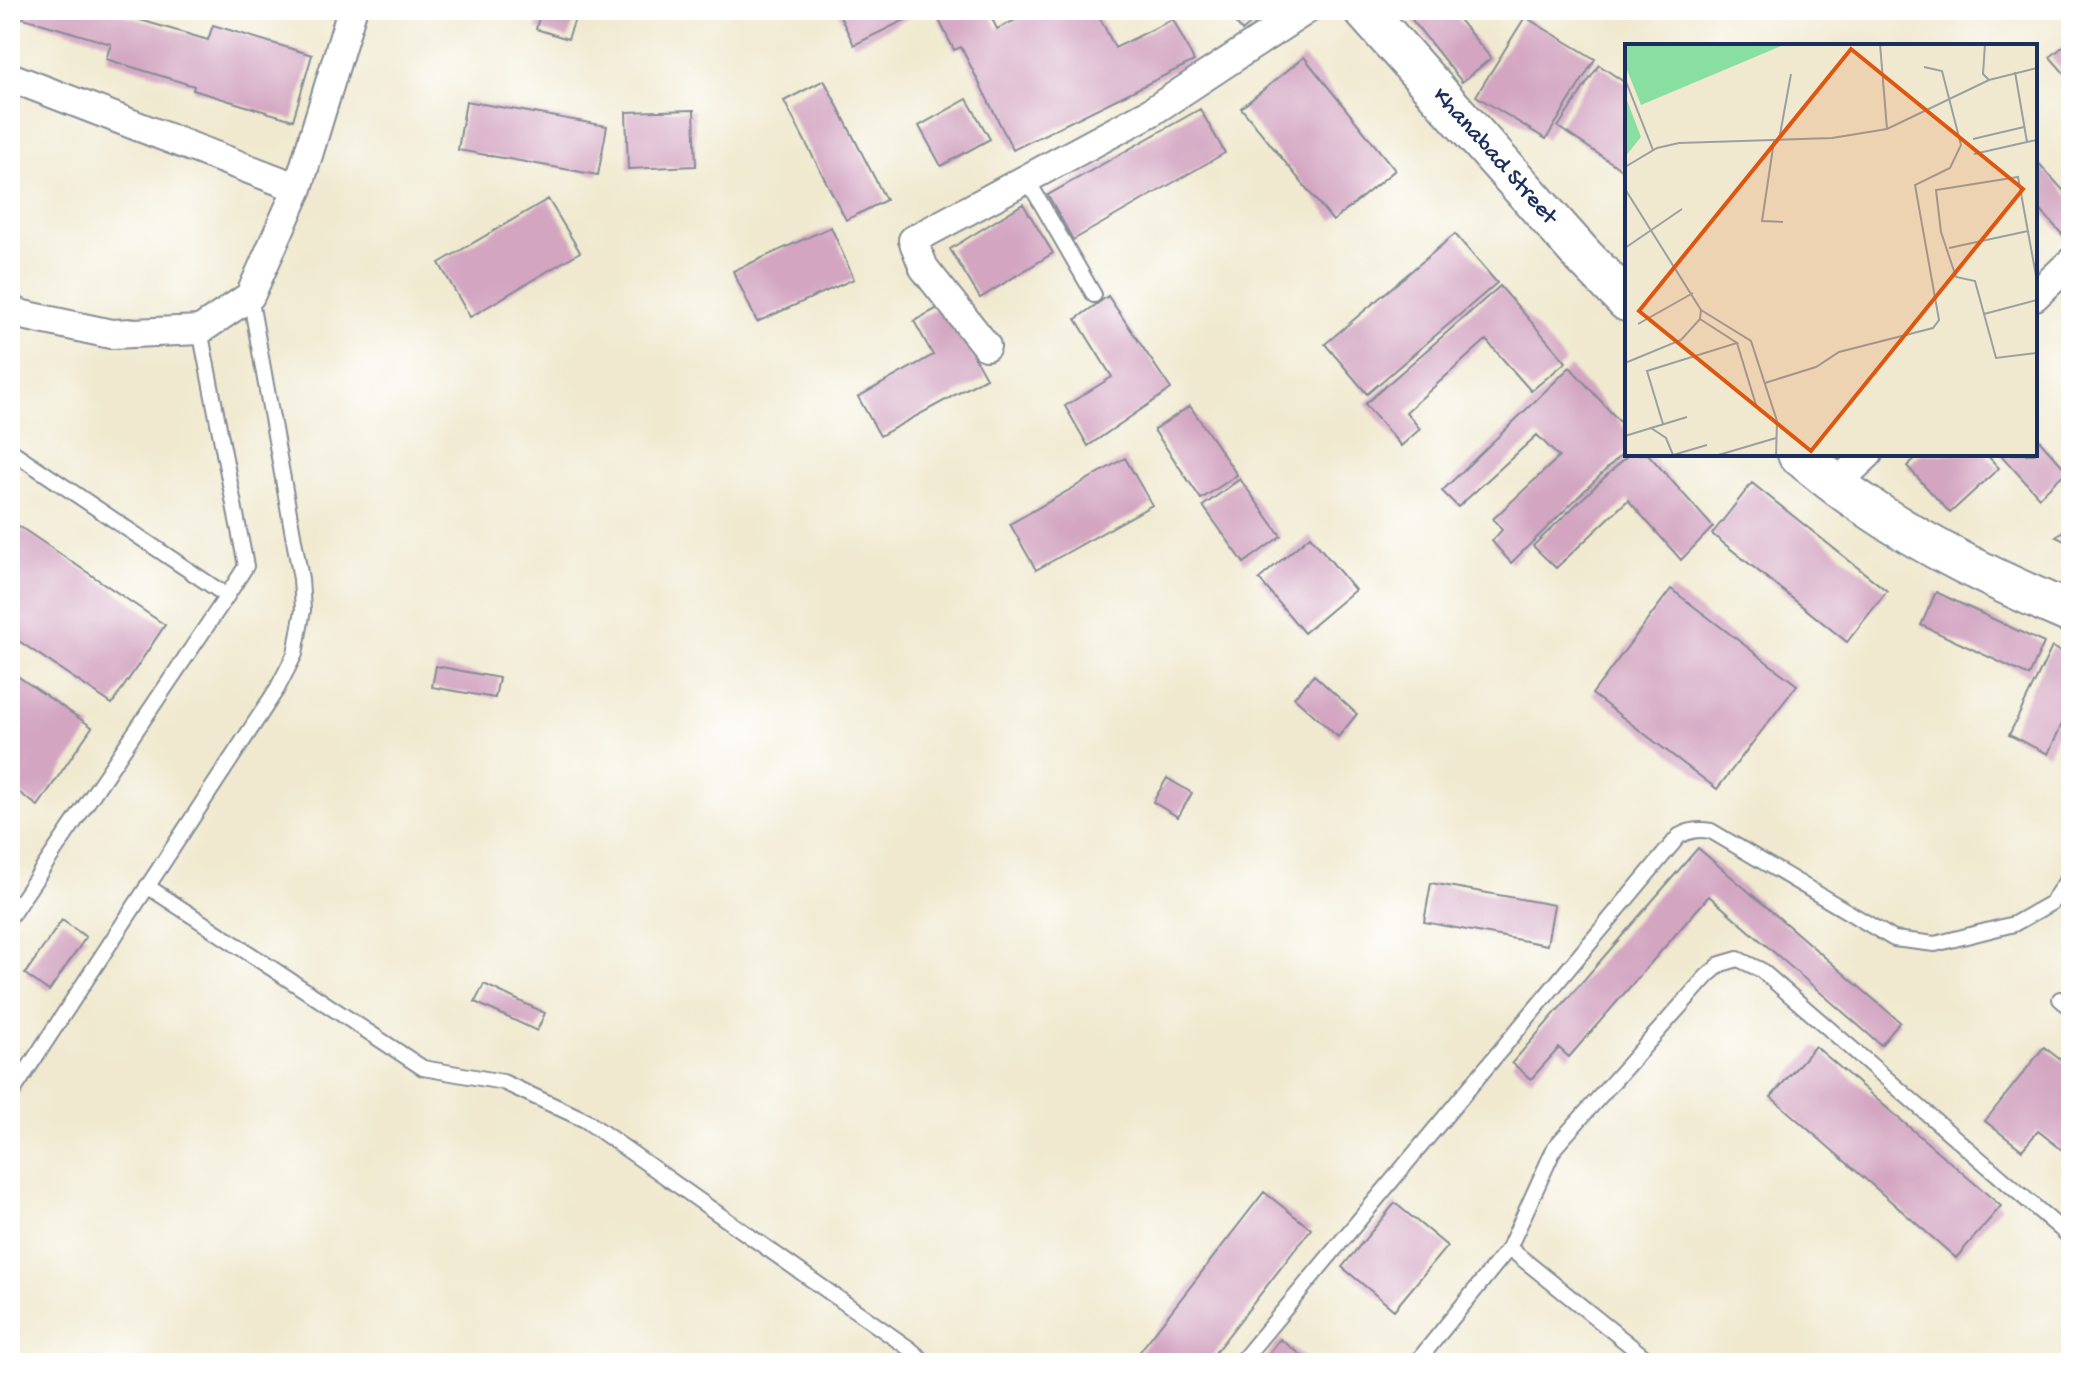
<svg xmlns="http://www.w3.org/2000/svg" width="2081" height="1373" viewBox="0 0 2081 1373" font-family="'Gochi Hand',sans-serif">
<style>
.building{fill:#d3a5c1}
.lines{fill:none;stroke-linecap:round;stroke-linejoin:round}
.service-casing{stroke:#868c96;stroke-width:18}
.minor-casing{stroke:#868c96;stroke-width:32}
.secondary-casing{stroke:#868c96;stroke-width:44}
.service{stroke:#fff;stroke-width:14}
.minor{stroke:#fff;stroke-width:28}
.secondary{stroke:#fff;stroke-width:40}
.labels{text-anchor:middle;dominant-baseline:central;stroke-width:7;stroke-linejoin:round;paint-order:stroke}
.street-label{font-size:24px;fill:#1b2f5e;stroke:#fff}
.inset-road{fill:none;stroke:#9b9fa2;stroke-width:2}
.view{fill:#de5710;fill-opacity:0.15;stroke:#de5710;stroke-width:4}
.inset-edge{fill:none;stroke:#1b2f5e;stroke-width:4}
</style>
<rect width="100%" height="100%" fill="#fff"/>
<filter id="ink" filterUnits="userSpaceOnUse"><feTurbulence type="fractalNoise" baseFrequency=".0125" numOctaves="2"/><feDisplacementMap in="SourceGraphic" scale="16" xChannelSelector="R" yChannelSelector="G"/><feConvolveMatrix kernelMatrix="1 2 1 2 8 2 1 2 1" color-interpolation-filters="sRGB"/></filter>
<filter id="wash" filterUnits="userSpaceOnUse"><feTurbulence type="fractalNoise" baseFrequency=".006" numOctaves="4" result="noise"/><feDisplacementMap in="SourceGraphic" scale="32" xChannelSelector="R" yChannelSelector="G"/><feGaussianBlur stdDeviation="1.8" result="paint"/><feColorMatrix in="noise" values="0 0 0 0 0 0 0 0 0 0 0 0 0 0 0 0 0 1.4 0 .05"/><feComposite in="paint" operator="in"/></filter>
<g filter="url(#wash)">
<rect width="100%" height="100%" fill="#f0e9cf"/>
<g id="blocks">
<path class="building" d="M10,10h111l-1,4 88,26 5,-15 99,30 -19,65 -100,-30 1,-4 -88,-27 5,-15 -91,-27 -3,12 -7,-2z
M541,10h37l-10,29 -32,-10z
M837,10h88l-71,35z
M934,10h54l9,19 39,-19h60l19,38 58,-29 21,42 -181,89 -52,-103 -7,3z
M1225,10h42l-25,21z
M1404,10h47l40,48 -29,24z
M1525,17l70,42 -49,80 -70,-43z
M2071,40v41l-21,-24z
M1304,57l91,113 -62,51 -92,-113z
M1599,65l28,19v82l-3,5 -66,-44z
M824,80l62,120 -40,20 -62,-119z
M967,99l23,40 -49,27 -22,-40z
M466,101l141,25 -9,49 -140,-25z
M1200,109l25,44 -152,87 -25,-45z
M694,110l2,56 -68,3 -2,-57z
M2035,159l36,40v41l-2,2 -34,-38z
M548,199l32,53 -110,65 -31,-54z
M1023,204l30,49 -73,45 -30,-49z
M831,227l23,52 -97,43 -24,-51z
M1455,234l42,49 -130,111 -42,-50z
M1500,286l66,76 -35,29 -45,-51 -80,72 14,17 -19,17 -36,-42z
M1108,296l63,93 -83,57 -23,-40 47,-29 -36,-58z
M945,304l41,74 -106,58 -22,-39 75,-42 -19,-34z
M1570,367l57,63v19l-116,114 -19,-22 10,-11 -9,-11 66,-62 -22,-22 -79,72 -16,-16z
M1190,406l47,69 -36,24 -47,-69z
M2035,435l32,36 -28,26 -39,-43h35z
M1629,454h19l65,73 -32,33 -53,-60 -72,68 -23,-22z
M1920,454h66l13,14 -49,45 -43,-47z
M1125,458l27,47 -116,65 -26,-46z
M1240,479l41,57 -37,27 -41,-57z
M1752,483l135,108 -40,51 -135,-108z
M10,520l155,105 -53,79 -102,-69z
M2071,524v20l-15,-7z
M1310,536l45,54 -51,43 -45,-54z
M1671,589l126,96 -80,104 -125,-95z
M1936,592l108,51 -15,33 -108,-51z
M2052,647l19,9v49l-23,49 -39,-19z
M436,666l63,12 -4,20 -63,-11z
M10,671l82,56 -54,79 -28,-20z
M1314,675l43,39 -19,23 -44,-40z
M1167,778l25,15 -14,24 -25,-15z
M1698,848l202,174 -19,23 -172,-149 -140,161 -10,-9 -28,31 -19,-16z
M1431,883l123,22 -7,40 -123,-23z
M62,920l24,17 -37,54 -24,-17z
M484,984l61,29 -8,18 -62,-29z
M1815,1046l186,160 -45,52 -185,-161z
M2044,1047l27,21v89l-33,-26 -16,19 -37,-29z
M1264,1192l47,37 -104,134h-76z
M1395,1203l52,43 -53,64 -52,-43z
M1280,1339l32,24h-50z"/>
</g>
</g>
<g filter="url(#ink)">
<use href="#blocks" fill-opacity="0" stroke="#868c96" stroke-width="2"/>
<g class="lines">
<g class="service-casing">
<path id="service" d="M1027,179l67,116
M10,450l217,146 19,-30 -46,-236
M147,886l276,182 80,14 82,38 325,229 16,14
M10,917l217,-321
M2060,999l11,9
M10,1096l267,-407 18,-35 8,-44 -2,-31 -51,-283
M1509,1248l143,115
M1240,1363l439,-527c11,-6 19,-7 32,-5l183,108 41,5 79,-20 37,-21 20,-29
M1416,1363l93,-115 46,-101 152,-171 14,-12 17,-5 23,11 310,268
M2068,1363l3,-3"/>
</g>
<g class="minor-casing">
<path id="minor" d="M10,77l288,111
M2035,296l36,-34
M10,309l13,6 88,19 89,-4 50,-34 48,-108 54,-178
M986,346l-62,-78 -11,-28 238,-128 155,-102
M1836,484l32,-30"/>
</g>
<g class="secondary-casing">
<g id="secondary">
<path id="s1" d="M1364,10l220,247 43,44"/>
<path d="M1798,454c21,17 41,34 64,49 65,45 137,79 209,110"/>
</g>
</g>
<use href="#service" class="service"/>
<use href="#minor" class="minor"/>
<use href="#secondary" class="secondary"/>
</g>
</g>
<g class="labels">
<g class="street-label">
<text stroke="none"><textPath href="#s1" startOffset="196">Khanabad Street</textPath></text>
</g>
</g>
<g transform="translate(1625 44)">
<rect width="412" height="412" fill="#f0e9cf"/>
<path d="M0,0h161l-145,61 -16,-40zM0,51l16,42 -16,20z" fill="#89dfa2"/>
<path class="inset-road" d="M255,0l7,85M360,0l-2,30 6,6M390,28l12,70 10,-2M0,35l28,71M348,95l51,-12M154,96l12,-66M149,97l-12,80 21,1M349,110l53,-12M0,123l32,-19 22,-5 153,-5 55,-9 102,-49 48,-12M0,145l76,121 -1,9 -19,21 -56,23M0,204l57,-39M324,204l79,-17M412,237l-19,-104 -82,13 5,42 15,45 19,4 21,77 41,-5M76,266l50,31 26,80 -1,35M359,270l53,-14M13,280l55,-31M112,299l19,62M140,339l51,-16 23,-15 94,-24 6,-8 -24,-135 35,-17 11,-23 -19,-74 -18,-4M38,380l-16,-53 90,-28 -37,-24M26,384l15,10 7,17 34,-10M0,392l62,-19M90,412l61,-18"/>
<path class="view" d="M226,5l172,140 -212,262 -172,-140z"/>
<rect width="412" height="412" class="inset-edge"/>
</g>
<rect width="2081" height="1373" fill="none" stroke="#fff" stroke-width="40"/>
</svg>
